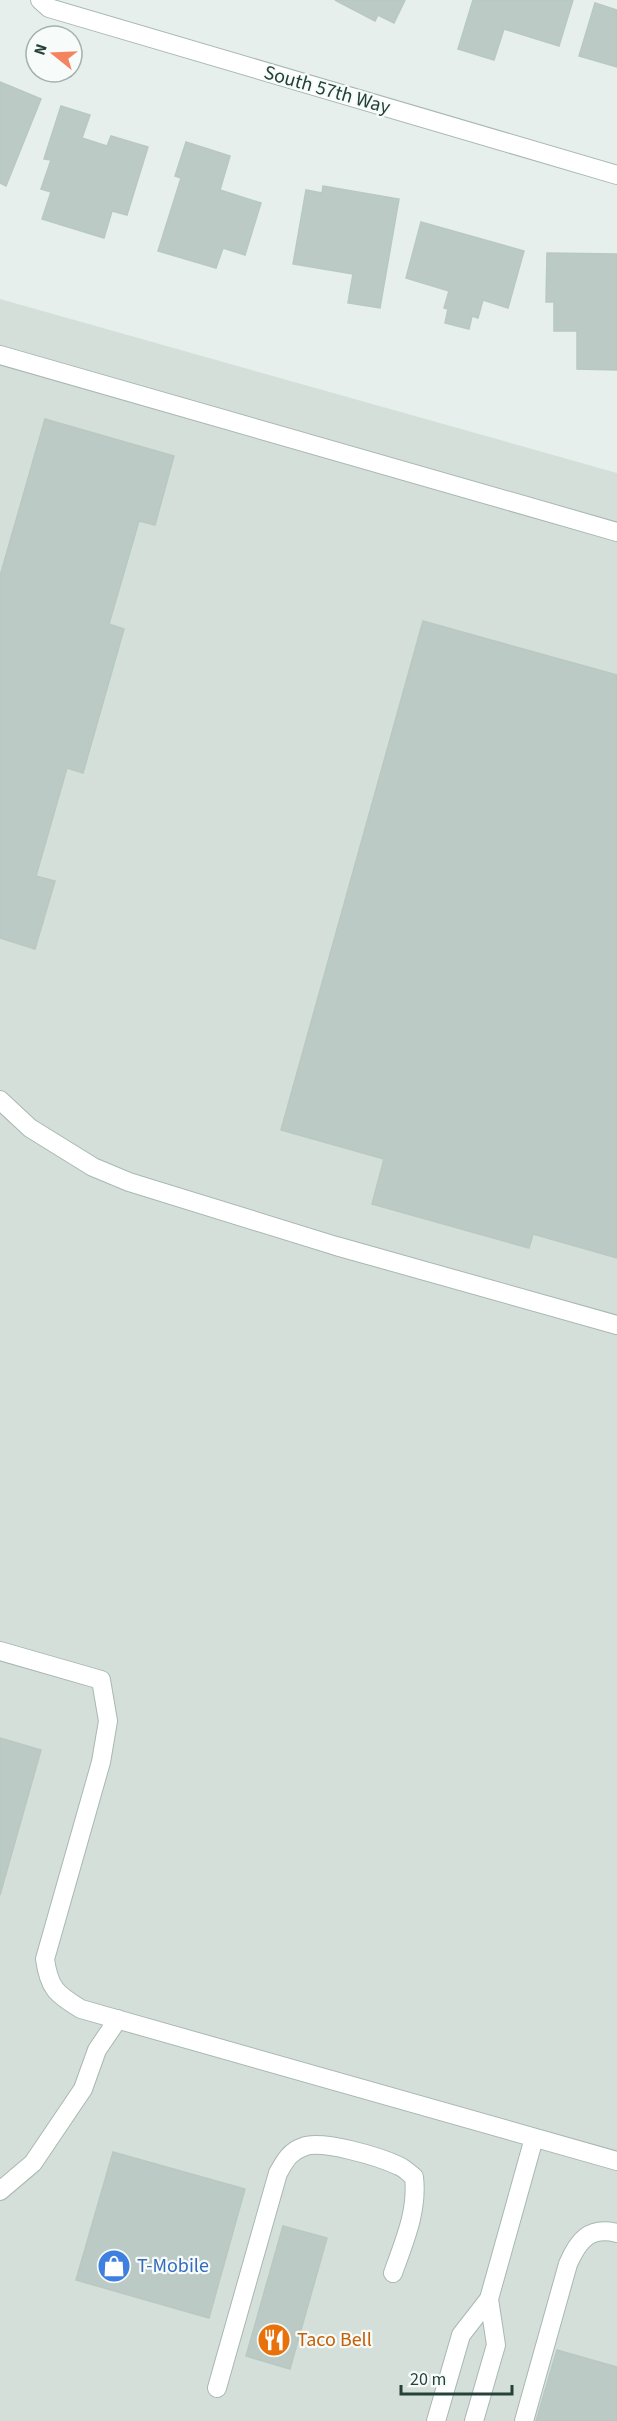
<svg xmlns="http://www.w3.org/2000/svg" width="617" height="2421" viewBox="0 0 617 2421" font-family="'Source Sans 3',sans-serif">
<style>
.built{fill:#d4dfda}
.building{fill:#bbcac4;stroke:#b8c9c2;stroke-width:1.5}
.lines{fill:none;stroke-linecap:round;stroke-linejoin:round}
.service-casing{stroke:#a8b8b2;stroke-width:20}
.minor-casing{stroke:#a8b8b2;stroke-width:20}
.service{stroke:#fff;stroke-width:18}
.minor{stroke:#fff;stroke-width:18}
.labels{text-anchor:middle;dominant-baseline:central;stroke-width:4.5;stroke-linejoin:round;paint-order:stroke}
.street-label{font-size:20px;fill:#24423a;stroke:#f7fbf9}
.shop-label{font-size:20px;fill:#366cbe;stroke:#f7fbf9;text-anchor:start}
.food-label{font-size:20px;fill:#c56008;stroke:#f7fbf9;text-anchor:start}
</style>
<rect width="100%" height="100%" fill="#e6efeb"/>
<path class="built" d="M0,299l617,174v1948h-617z"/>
<path class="building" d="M335,0h70l-11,23 -16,-8 -3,6z
M473,0h100l-14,46 -55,-17 -10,31 -36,-11z
M595,3l22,7v57l-38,-11z
M0,82l41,17 -35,87 -6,-3z
M61,106l29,9 -8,23 25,8 4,-10 37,11 -21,68 -15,-4 -8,27 -62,-19 9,-27 -10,-3 10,-29 -7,-1z
M186,142l44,14 -10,34 41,13 -16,52 -22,-7 -7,20 -58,-17 23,-73 -6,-2z
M323,186l76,13 -19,109 -32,-5 5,-29 -60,-10 13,-74 16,3z
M421,222l103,29 -16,57 -25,-8 -5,18 -6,-2 -3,13 -24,-6 3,-14 -4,-1 5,-17 -43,-13z
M547,253l70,1v116l-40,-1v-38h-23v-29h-8z
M45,419l129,37 -19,69 -16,-4 -30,103 15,5 -41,144 -16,-5 -31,108 19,5 -20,68 -35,-11v-362z
M423,621l194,54v583l-84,-24 -4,14 -157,-44 12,-45 -103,-29z
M0,1738l41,12 -41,145z
M113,2152l132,37 -36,129 -133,-38z
M283,2226l44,12 -37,131 -44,-13z
M557,2350l60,17v54h-81z"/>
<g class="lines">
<g class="service-casing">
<path id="service" d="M0,355l617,177
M0,1100l30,28 63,39 36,15 207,64 281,79
M0,1651l101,29 7,41 -7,41 -56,197c4,29 11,35 36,50l536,152
M0,2191l33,-28 50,-74 14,-39 21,-31
M217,2388l61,-215c7,-12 11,-21 25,-26 18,-8 77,10 96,19 5,2 10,7 15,11 4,34 -10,65 -21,96
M436,2421l25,-86 28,-36 45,-161
M474,2421l22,-76 -7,-46
M524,2421l44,-157c10,-23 21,-38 49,-31"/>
</g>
<g class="minor-casing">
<path id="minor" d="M40,0l9,8 568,167"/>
</g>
<use href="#service" class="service"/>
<use href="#minor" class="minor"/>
</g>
<defs>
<g id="shop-disc" transform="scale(1.725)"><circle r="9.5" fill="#3f7fe0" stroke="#f7fbf9"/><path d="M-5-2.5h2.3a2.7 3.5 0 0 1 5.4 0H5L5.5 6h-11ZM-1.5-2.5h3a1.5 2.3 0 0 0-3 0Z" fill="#fff"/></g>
<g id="restaurant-disc" transform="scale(1.725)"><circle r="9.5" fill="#e8710a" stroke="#f7fbf9"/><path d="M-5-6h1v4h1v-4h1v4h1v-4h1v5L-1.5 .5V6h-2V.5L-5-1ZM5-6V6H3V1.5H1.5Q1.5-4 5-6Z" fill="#fff"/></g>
</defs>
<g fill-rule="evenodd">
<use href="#shop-disc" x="114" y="2266"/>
<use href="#restaurant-disc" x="274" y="2340"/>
</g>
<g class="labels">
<g class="street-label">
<text transform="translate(327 90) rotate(16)">South 57th Way</text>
</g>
<g class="shop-label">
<text x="137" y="2266">T-Mobile</text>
</g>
<g class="food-label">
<text x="297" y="2340">Taco Bell</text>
</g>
</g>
<g transform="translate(54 54) rotate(288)"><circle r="28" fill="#f7fbf9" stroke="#a3b1ad" stroke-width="1.5"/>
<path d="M0-4.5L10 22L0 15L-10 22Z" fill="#f4845f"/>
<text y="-9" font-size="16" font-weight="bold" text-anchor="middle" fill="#24423a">N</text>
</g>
<path d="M401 2385v9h111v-9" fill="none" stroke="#24423a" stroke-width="3"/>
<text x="410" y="2385" font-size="18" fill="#24423a" stroke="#f7fbf9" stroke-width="4.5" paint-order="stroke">20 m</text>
</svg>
